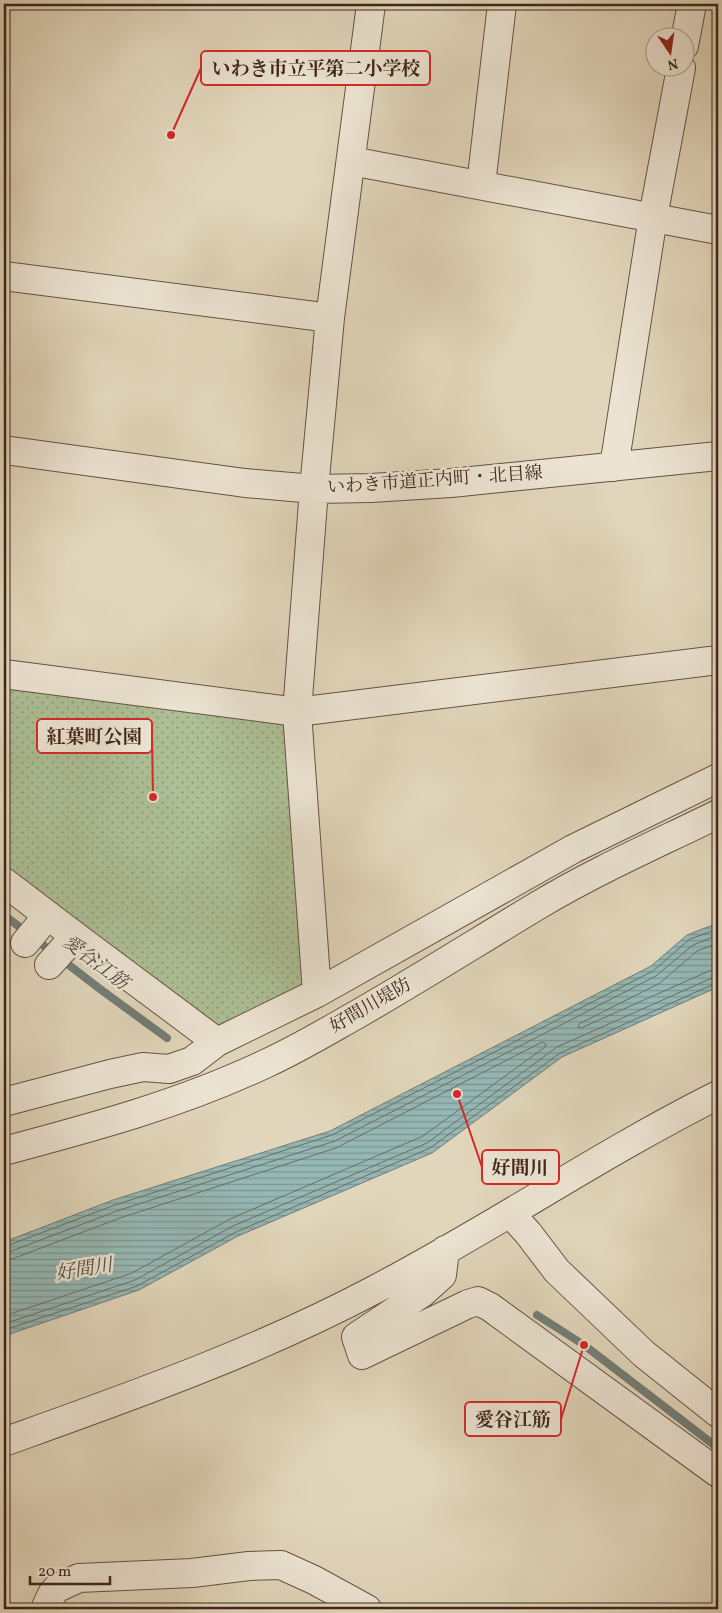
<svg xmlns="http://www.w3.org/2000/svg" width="722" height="1613" viewBox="0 0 722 1613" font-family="Vollkorn,'Noto Serif JP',serif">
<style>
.grass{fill:url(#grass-dots);stroke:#767257}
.water{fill:url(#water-rules);stroke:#737e77}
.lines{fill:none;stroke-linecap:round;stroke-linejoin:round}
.shore{stroke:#6a6f67;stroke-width:1}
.stream{stroke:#737e77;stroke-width:8}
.minor-casing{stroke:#685242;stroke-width:30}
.minor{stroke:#ece4d3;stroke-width:28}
.labels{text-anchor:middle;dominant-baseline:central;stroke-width:5;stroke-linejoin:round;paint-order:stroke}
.street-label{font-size:18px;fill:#3f2619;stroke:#ece4d3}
.water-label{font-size:19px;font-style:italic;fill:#544a40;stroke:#ece4d3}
.leader{fill:none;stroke:#d62828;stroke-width:2}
.callout-dot{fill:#d62828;stroke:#ece4d3;stroke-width:2}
.callout{fill:#ece4d3;stroke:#d62828;stroke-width:2}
.callout-label{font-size:19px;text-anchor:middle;font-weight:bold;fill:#3f2619}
</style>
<defs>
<pattern id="grass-dots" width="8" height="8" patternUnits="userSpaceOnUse" patternTransform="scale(1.25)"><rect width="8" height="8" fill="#acbf95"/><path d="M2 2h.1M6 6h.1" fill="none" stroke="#8d9b79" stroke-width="1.8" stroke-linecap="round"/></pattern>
<pattern id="water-rules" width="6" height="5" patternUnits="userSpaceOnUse" patternTransform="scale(1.25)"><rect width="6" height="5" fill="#95b8b5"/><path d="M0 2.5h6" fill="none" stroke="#7b9592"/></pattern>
</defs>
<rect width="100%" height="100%" fill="#e1d6bb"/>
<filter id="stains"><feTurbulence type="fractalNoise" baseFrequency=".004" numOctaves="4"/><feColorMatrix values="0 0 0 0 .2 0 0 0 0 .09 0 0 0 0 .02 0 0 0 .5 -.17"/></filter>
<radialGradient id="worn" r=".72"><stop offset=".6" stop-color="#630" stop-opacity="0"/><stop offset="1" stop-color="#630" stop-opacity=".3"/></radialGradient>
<path class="grass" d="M4,674l293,38 19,280 -99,49 -213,-160z"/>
<path class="water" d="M718,923v64l-156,70 -130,96 -194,83 -99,54 -135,46v-94l109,-42 217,-69 321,-165 36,-31z"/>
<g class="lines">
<path class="shore" d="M718,943l-21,8 -37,32 -81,41 -1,3 3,1 128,-57 9,-2
M4,1247l111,-42 217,-70 321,-164 37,-32 28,-10
M4,1253l5,-1 108,-41 218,-70 321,-165 37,-31 25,-10
M4,1260l8,-1 108,-41 216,-70 206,-106 4,2 -1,3 -122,89 -193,83 -98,54 -128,43
M4,1324l131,-44 98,-54 194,-83 130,-96 155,-69 6,-1
M4,1330l133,-44 99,-54 194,-84 130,-95 154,-69 4,-1"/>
<path class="stream" d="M4,915l96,74 67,49
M537,1315l47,30 134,103"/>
<g class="minor-casing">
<path id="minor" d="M371,4l-41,314 -16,171 -17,223 20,281 256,-144 145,-71
M684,46l8,-42
M351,161l367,69
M481,185l21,-181
M4,276l326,42
M4,450l241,33 69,6 57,-1 80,-5 267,-27
M614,467l39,-250 28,-149
M4,674l293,38 421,-52
M4,882l71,54 142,106 -25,19 -23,8 -26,-2 -33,7 -106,28
M25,943l23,-28
M49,965l26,-29
M217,1042l100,-49
M4,1151c90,-24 176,-47 261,-87 31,-14 61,-32 91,-49 61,-35 121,-73 181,-109 58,-35 120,-62 181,-92
M510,1213l18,20 29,38 87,83 74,59
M445,1250l-3,25 -20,18 -66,44 6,18 106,-51 10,-3 12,6 228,166
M4,1442c125,-45 251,-89 370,-152 117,-61 226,-136 344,-195
M45,1609l7,-15 5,-6 22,-10 113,-5 57,-7 32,-1 33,15 53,29"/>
</g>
<use href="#minor" class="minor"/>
</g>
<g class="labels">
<g class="street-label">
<text transform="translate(435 481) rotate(-4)">いわき市道正内町・北目線</text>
<text transform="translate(371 1006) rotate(-30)">好間川堤防</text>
</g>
<g class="water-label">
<text transform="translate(95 963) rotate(37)">愛谷江筋</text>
<text transform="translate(84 1270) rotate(-9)">好間川</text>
</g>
</g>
<path class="leader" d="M171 135L201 68M153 797L152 736M457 1094L482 1167M584 1345L561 1419"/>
<g class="callout-dot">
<circle cx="171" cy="135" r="5"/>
<circle cx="153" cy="797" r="5"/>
<circle cx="457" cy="1094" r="5"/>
<circle cx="584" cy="1345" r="5"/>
</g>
<g class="callout">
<rect x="201" y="51" width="229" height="34" rx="5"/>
<rect x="37" y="719" width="115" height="34" rx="5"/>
<rect x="482" y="1150" width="77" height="34" rx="5"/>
<rect x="465" y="1402" width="96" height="34" rx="5"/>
</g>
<g class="callout-label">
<text x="316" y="75">いわき市立平第二小学校</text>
<text x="94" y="743">紅葉町公園</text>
<text x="520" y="1174">好間川</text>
<text x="513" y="1426">愛谷江筋</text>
</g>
<rect width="722" height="1613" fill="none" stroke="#e1d6bb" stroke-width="20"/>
<rect x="5" y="5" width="712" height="1603" fill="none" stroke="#3f2619" stroke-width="2.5"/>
<rect x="10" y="10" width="702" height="1593" fill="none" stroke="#3f2619"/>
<g transform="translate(670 52) rotate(167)"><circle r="24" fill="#ece4d3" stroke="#a79889"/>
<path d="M0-4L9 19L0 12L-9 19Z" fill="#8f2418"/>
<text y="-8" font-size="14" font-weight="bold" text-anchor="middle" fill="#3f2619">N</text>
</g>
<path d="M30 1576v8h80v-8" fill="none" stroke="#3f2619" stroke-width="2.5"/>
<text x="38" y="1576" font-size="15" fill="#3f2619" stroke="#ece4d3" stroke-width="4" paint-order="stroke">20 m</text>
<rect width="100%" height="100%" filter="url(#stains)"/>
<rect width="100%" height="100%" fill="url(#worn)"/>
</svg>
